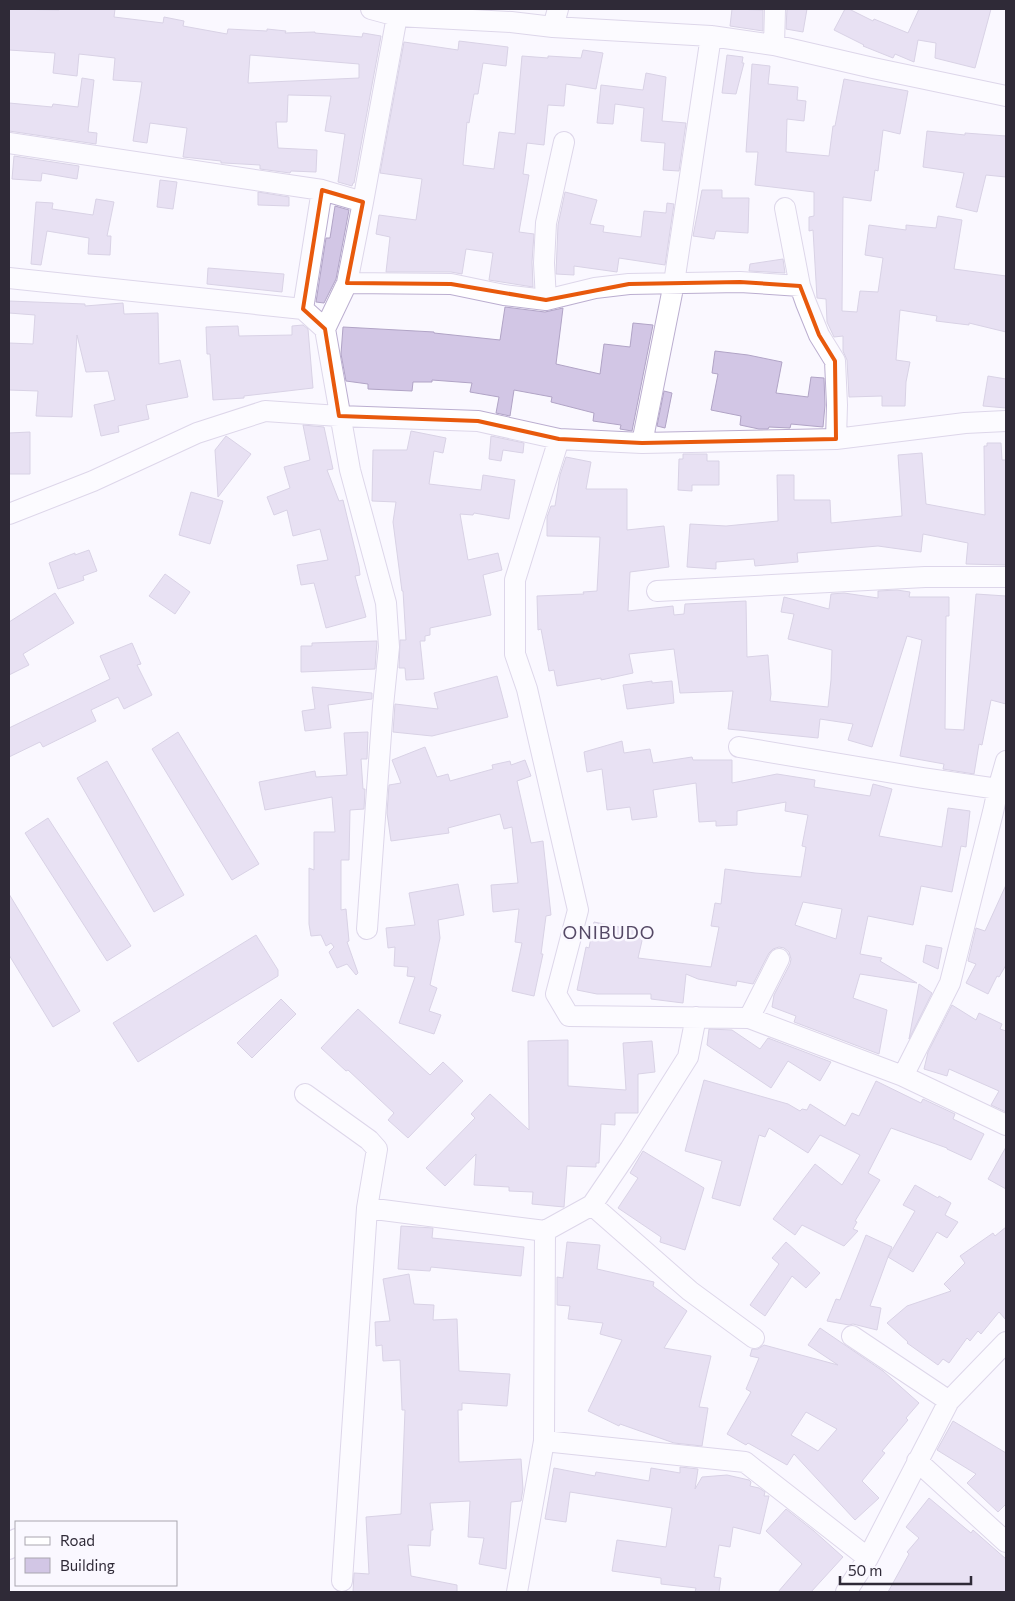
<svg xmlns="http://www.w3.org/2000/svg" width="1015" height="1601" viewBox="0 0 1015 1601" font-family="Commissioner,sans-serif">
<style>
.building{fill:#d2c6e5;stroke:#b1a4c6;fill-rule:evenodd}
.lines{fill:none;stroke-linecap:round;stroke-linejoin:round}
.minor-casing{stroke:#bbaed0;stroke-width:22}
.minor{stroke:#fff;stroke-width:20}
.marked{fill:none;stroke:#e8590c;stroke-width:4;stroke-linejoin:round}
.labels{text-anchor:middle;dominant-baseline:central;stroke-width:5;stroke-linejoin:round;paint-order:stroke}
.quarter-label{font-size:18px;letter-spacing:1px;fill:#554966;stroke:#faf8ff}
</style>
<rect width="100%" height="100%" fill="#faf8ff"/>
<path class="building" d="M9,9l50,1v-1h56l-1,8 49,6 1,-6 20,4 -1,5 44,8 1,-5 39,2v-2l19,2 -1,2 30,-1v1l47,4 1,-4 18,3 -27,147h-1l-1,3 -14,-4 7,-48 -20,-3 6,-35 -43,-1 -1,27h-11l2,26 39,2 -1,22 -25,-1 -1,2 -30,-4v-4l-36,-2h-3v-2l-38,-4 4,-29 -37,-5 -3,20 -14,-2 9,-59 -29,-2 2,-22 -36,-4 -2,22 -24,-3 2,-20 -46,-3zM250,55l109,9v14l-111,5z
M732,9l31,1v21l-33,-5z
M787,9h20l-4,23 -17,-3z
M845,9h4l24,12 1,-2 34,14 11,-24h72l-16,59 -40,-10 1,-15 -18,-3 -4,22 -19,-8 -2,4 -30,-12 1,-1 -30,-15z
M459,41l49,6 -2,19 -23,-3 -5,31h-4l-5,29 -2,-1 -4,43 31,4 5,-37 16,2 7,-78 26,2v-2l33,2 2,-8 20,3 -7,36 -30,-5 -2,22 -16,-1 -4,40 -17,-2 -4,31 6,1 -10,57 15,2 -2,28 1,25 -44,-7 4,-27 -27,-4 -4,25 -11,-2h-65l4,-35 -14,-3 3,-19 37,5 6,-41 -42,-6 24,-131 54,8z
M727,55l16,2 -1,6h2l-8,31 -14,-1z
M752,64l18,2 -2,18 30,3 -1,13 9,1 -2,20 -17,-2 -1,33 43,4 4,-30h2l9,-47 64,12 -8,43 -17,-4 -5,41 -3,-1 -4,31 -28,-4 -1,114 15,1 3,-21 18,1 5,-34 -18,-3 4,-30 37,5v-5l30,3 2,-12 24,4 -8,49 52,7v56l-37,-9v2l-33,-4 1,-5 -37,-6 -4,50 14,2 -4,20 -1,24h-23v-10l-33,1 -2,-37 -4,-9v-15l-9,1 -7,-15 -1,-23 -9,-1 -4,-68 -4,1v-14l5,-1v-24l-59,-7 3,-33h-12z
M646,73l20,4 -4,44 24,2 -7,48 -16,-1 2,-27 -24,-2 3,-33 -29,-4 -2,20 -16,-1 4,-38 42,5z
M82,78l12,2 -6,52 9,1 -1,11 -87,-13v-28l43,4 1,-3 25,3z
M927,131l38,4v-2l41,3v41l-20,-2 -9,37 -21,-5 8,-34 -41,-6z
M14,156l65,10 -2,13 -35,-6 -1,8 -29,-2z
M160,180l17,2 -4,27 -16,-2z
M702,190h20v8h27l-1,35 -32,-2 -2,8 -21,-3z
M258,192l31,5v9l-31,-1z
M565,192l32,8 -7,24 14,2 -1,6 38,5 3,-26 22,2 1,-10 7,1 -9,61 -46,-7 -2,14 -43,-6v9l-18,-1 2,-49z
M96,199l18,3 -7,34h4l-1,19 -22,-1 1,-16 -42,-7 -6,34 -10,-1 5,-62 17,1 -1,6 41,6z
M335,206l14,4 -13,69 -12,24 -8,-1 10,-64h4z
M783,259l2,14 -36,-2 1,-7z
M208,268l76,6 -2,18 -75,-8z
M9,301l76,3v2l38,-3 1,11 34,-1 1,51 21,-4 8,37 -42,8 3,14 -31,7 1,6 -18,4 -7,-31 21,-5 -7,-29 -22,1 -9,-37 -5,82 -36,-1 2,-25 -29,-1v-47l24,1 2,-29 -26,-2z
M505,307l40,5 18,-4 -7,56 44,10 4,-30 26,3 3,-24 20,2 -21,106 -12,-2 1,-4 -28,-4 1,-8 -43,-11 1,-5 -38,-7 -4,26 -14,-3 3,-16 -29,-5 2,-9 -40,-3v2h-19l-1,9 -44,-2v-5l-22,-3 -5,-27 2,-27 91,5v1l66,7z
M303,325l5,4 5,59 -69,8v2l-31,2 -3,-46h-3l-1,-27 32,-1 1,10 53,-1v-9z
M715,351l33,4 34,7 -6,31 32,4 3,-20 13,1 1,27 -2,22 -32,-3 -1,4 -21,-1 -1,2h-9l-19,-4 1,-9 -30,-6 7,-36 -6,-1z
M988,376l18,3v29l-23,-2z
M664,391l8,2 -7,35 -8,-2z
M303,425l21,2 9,42 -6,1 12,31 4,-1 16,66 1,9 -5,1 11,41 -40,11 -12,-45 -13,2 -4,-20 31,-5 -8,-31 -27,7 -6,-26 -13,5 -7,-18 23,-9 -6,-21 26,-7z
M411,431l35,7 -3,15 -9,-2 -5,33 52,6 2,-15 32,5 -6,39 -35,-6 -1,2 -13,-1 8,46 30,-7 4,17 -19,5 8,40 -61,13v7l-5,1v5h-5l4,38 -18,1 -1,-12h-6l1,-28h6l-3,-49h-1l-9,-69 3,-20 -24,-1 1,-51h34z
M30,432v42h-21v-41z
M226,436l25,18 -33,43 -3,-47z
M491,436l33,7 -1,10 -20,-3 -2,11 -12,-2z
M987,443h14l1,17h4v105l-40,-1 2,-21 -45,-9 -2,18 -43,-6 -81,7 1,9 -43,4 -1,-7 -38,3v7l-29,-2 3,-43 36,2 52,-5 -1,-46h17v25h36l1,23 71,-7 -4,-61 24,-2 4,51 59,11 -1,-69h3z
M683,454h24v7h12v24h-27v6l-14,-1 1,-31h4z
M566,457l25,5 -5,27h41v41l37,-4 5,41 -39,5 -2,39 45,-5 1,9 10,-1 1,-10 61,-3 1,56 21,-2 3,39 -1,7 58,6 3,-27 1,-30 -44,-11 6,-25 -13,-2 3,-15 45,12 2,-15 13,-1 34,5v-7l19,-1 13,2 -1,5h40v19h-3l-1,113 19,1 12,-136 30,2v108l-15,-4 -9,45 -3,-1 -5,30 -31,-5 1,-5 -44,-8 22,-116 -15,-4 -35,111 -24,-7 5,-16 -33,-5 -2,19 -90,-9 5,-38 -53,2 -6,-44 -45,5 4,19 -32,7v-2l-44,8 -3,-16 -5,1 -8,-42 -3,1 -1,-34 47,-2 -1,-2 14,-1 3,-54 -53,-1v-19l4,-11h4l5,-31z
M191,492l32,9 -13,43 -31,-9z
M89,550l8,21 -14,5 1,4 -26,9 -9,-26 26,-10v2z
M165,574l25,18 -15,22 -26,-18z
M55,593l19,30 -51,31 6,11 -20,10v-53z
M377,641l-2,28 -74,3v-26h11v-3z
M132,643l9,21 -4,1 15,30 -28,14 -6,-12 -27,13 5,11 -53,26 -3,-5 -31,15v-29l101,-49 -10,-23z
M497,676l11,41 -76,19 -39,-4 2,-28 43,5 -4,-16z
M652,681v2l20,-2 2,22 -47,6 -4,-24z
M312,687l60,6v6l-44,6 3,23 -26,3 -3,-20 13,-2z
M178,732l81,132 -27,16 -80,-131z
M368,732l-1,27h-6l2,30h2l-1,20 -14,1 -1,50h-8v50l5,-1 3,32 -2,1 11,31 -2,2 -9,-11 -10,4 -8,-16 5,-5 -3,-4 -5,3 -5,-11 -10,1 -2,-12v-56l5,2v-38h21l-3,-35 -67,13 -6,-28 56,-11 1,6 31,-2 -3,-42z
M622,741l2,12 26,-4 3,14 39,-6 1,3h39v23l45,-9 38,6 -1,7 56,9 3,-12 19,5 -13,47 63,11 6,-39 22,3 -4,36 -5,-1 -9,46 -31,-6 -8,39 -45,-9 -8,38 22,4 -2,3 37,22 -57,-9 -7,24 34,12 -8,44 -85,-32 2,-6 -24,-9 2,-12 16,-31 1,-5 -2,-7 -5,-4 -5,-1 -6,2 -4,4 -16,31 -16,-3 -1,5 -38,-7 -12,-5 -3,29 -32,-4v-5h-54l-20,-4 9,-43 3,1 5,-26 50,10 -6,26 73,9 8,-40 -8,-1 4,-23 6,1 4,-35 30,4 46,4 5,-30 -4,-1 6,-31 -23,-4 1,-9 -49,9v14l-21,1v-5l-17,1 -3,-39 -43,7 4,27 -25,3 -2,-13 -23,3 -5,-41 -15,3 -3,-20zM803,902l39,7 -6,30 -41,-14z
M425,747l12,30 11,-3 2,7 43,-12 -1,-4 18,-4 1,4 14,-5 6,16 -14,5 14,62 12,-2 8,74 -5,1 -5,38h2l-9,42 -22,-5 10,-48 -7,-1 4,-33 -26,3 -2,-27 27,-2 -6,-56 -8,2 -4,-15 -52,14 1,5 -58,8 -4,-28 2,-28 12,-2 -9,-23z
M107,761l77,134 -30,17 -77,-134z
M48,818l83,128 -24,15 -82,-128z
M458,884l6,31 -26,5 2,18 -10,47 7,3 -8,23 12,4 -7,19 -35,-11 16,-46 -8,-1 1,-9 -14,-1 1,-19 -7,1 -2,-20 29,-3 -6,-32z
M1006,885v80l-7,12 -2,-1 -9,18 -22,-11 10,-19 -8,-3 8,-33 9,3z
M9,894l71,117 -27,16 -44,-72z
M256,935l22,35v6l-140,86 -25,-39z
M926,945l16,3 -4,21 -15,-7z
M919,984l13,9 -23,46z
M281,999l15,15 -44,44 -15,-15z
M952,1005l24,15 3,-7 23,11 -2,5 6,2v81l-15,-7 8,-14 -50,-22 -2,7 -23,-7 4,-17z
M358,1009l72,66 13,-13 20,19 -55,57 -20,-18 6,-7 -46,-43 -2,1 -25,-23z
M709,1029l23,1 28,19 8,-11 63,24 -11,19 -32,-20 -17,27 -64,-43z
M568,1040v46l58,4 -3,-47 29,-2 3,31 -17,2v39h-23v12l-14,-1 -2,39h-3v4l-29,-1 -3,41 -32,-3 1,-12 -24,-1v-4l-35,-2 2,-31 -31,32 -19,-18 49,-50 -4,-4 19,-20 39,36 -1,-89z
M704,1080l84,24 12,7 2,-2 5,1 3,-6 35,22 7,-13 7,3 17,-35 45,22 2,-4 32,15 -2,5 31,15 -13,26 -24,-11v-1l-56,-20 -23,45 12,7 -25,41 2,1 -4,7 5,2 -14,15 -42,-21 -7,10 -22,-16 42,-55 27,21 18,-30 -40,-20 -12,18 -39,-25 -4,9 -6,-2 -19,71 -28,-8 10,-37 -37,-10z
M1006,1147v42l-18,-10z
M643,1151l61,37 -19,62 -25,-8 1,-5 -43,-29 20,-30 -8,-5z
M915,1185l23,13 1,-2 12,7 -6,12 13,7 -11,16 -10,-6 -24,40 -25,-15 -18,49 11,2 -4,22 -24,-6 -4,1 -22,-4 9,-22 4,1 26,-65 26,12 -4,10 27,-46 -12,-6z
M401,1226l32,2 -1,10 92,9 -3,29 -90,-9 -1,4 -32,-2z
M1006,1227v93l-7,-8 -18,22 -3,-3 -8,10 -3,-3 -18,25 -6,-4 -5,6 -31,-22 1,-1 -21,-19 20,-17 44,-15 -7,-7 21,-21 -5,-7 33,-23 2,3z
M567,1242l33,3 -3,24 57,13 -1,4 34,25 -23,37 47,8 -12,51 9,1 -6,38 -28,-3 -54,-19 -1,2 -31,-15 34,-71 -22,-6 3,-11 -35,-4 2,-13 -13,-1v-28l6,1z
M786,1242l34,31 -14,15 -14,-12 -27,40 -15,-11 29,-41 -7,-6z
M409,1274l5,30 20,1 -1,15 24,-1 2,52 51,3 -3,32 -45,-3v7h-4l1,52 62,-3 2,30 -2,12 -10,1 -5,67 -27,-5 5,-26 -16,-1 2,-36 -40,2 3,27h-2l-1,16 -22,-1 3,31 46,9v7h-104l1,-19 15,1 -3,-57 35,-3 4,-104h-3l-2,-50 -17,1 -1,-16 -6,1 -1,-24 15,-1 -7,-42z
M820,1328l63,43 36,32 -13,15 2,2 -26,31 3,2 -23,28 17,17 -24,22 -61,-66 -7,11 -39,-22 -2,2 -19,-11 24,-42 -5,-3 13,-31 -9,-2 2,-7h6l6,-4 74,20 -30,-20zM806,1412l31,17 -19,22 -27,-16z
M953,1421l53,32v51l-8,8 -31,-29 9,-9 -39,-24z
M680,1467l18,2 -3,20 7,-12 25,-2 22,5 2,2 -1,4 9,2 6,4 -1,4h5l-9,38 -27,-7 -3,20 -11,-2 -5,32 7,1 -2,14h-24l1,-4 -35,-4v-6l-49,-7 5,-31 49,7 6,-39 -102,-16 -4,30 -21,-3 9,-51 41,8 1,-4 53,9 2,-13 29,5z
M929,1498l42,35 2,-3 33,29v33h-118l21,-38 -2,-2 12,-14 -13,-11z
M786,1509l28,22 29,26 -32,35h-33l24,-28 -36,-33z"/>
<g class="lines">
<g class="minor-casing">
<path id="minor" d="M371,9l26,7 114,6 42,5 158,9 63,9 99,23 133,28
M553,27l5,-18
M774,45l1,-36
M9,143l313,47 41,12
M785,208l15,78 6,17 13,32 16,26 2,44 -1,34
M9,278l294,31 22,20
M347,283l104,1 53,11 42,5 -2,-37 2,-40 18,-81
M546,300l49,-12 34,-4 111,-2 60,4
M303,309l19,-119
M559,439l-44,141v74l12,35 51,221 -22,84 13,22 180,2 154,58 103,49
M642,443l32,-160 37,-247
M9,514l84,-33 104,-48 68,-22 74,5 139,5 81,18 83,4 194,-4 129,-16 41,-2
M657,591l268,-14h81
M739,747l184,31 75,11
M367,929l16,-223 6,-59 -3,-44 -36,-133 -25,-141 22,-46 16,-81 34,-186
M749,1018l30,-59
M903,1076l47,-93 43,-171 5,-23 8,-28
M305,1094l64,46 8,9 -10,59 -25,373
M592,1205l98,86 64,47
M367,1208l178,23 47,-26 38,-56 58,-92 8,-40
M852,1336l97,65
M544,1441l201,21 123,96
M917,1461l89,81
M9,1549l7,-10
M517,1592l27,-151 1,-210
M846,1592l22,-34 81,-157 57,-59"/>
</g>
<use href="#minor" class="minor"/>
</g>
<path d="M0 0H1015V1601H0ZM322,190l41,12 -16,81 104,1 95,16 83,-16 111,-2 60,4 19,49 16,26 1,78 -194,4 -83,-4 -81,-18 -139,-5 -14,-87 -22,-20z" fill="#faf8ff" fill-opacity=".55" fill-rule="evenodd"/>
<path class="marked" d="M322,190l41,12 -16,81 104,1 95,16 83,-16 111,-2 60,4 19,49 16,26 1,78 -194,4 -83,-4 -81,-18 -139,-5 -14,-87 -22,-20z"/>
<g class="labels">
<g class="quarter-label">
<text x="609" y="932">ONIBUDO</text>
</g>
</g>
<rect width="1015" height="1601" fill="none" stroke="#2f2a37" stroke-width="20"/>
<rect x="15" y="1521" width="162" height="65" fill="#faf8ff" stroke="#a9a6af"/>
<rect x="25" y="1537" width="25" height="8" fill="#ffffff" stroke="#a9a6af"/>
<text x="60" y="1546" font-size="15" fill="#2f2a37">Road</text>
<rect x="25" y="1558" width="25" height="15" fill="#d2c6e5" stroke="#a9a6af"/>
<text x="60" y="1571" font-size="15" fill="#2f2a37">Building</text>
<path d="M840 1576v8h131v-8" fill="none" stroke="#2f2a37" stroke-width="2.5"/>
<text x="848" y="1576" font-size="15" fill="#2f2a37" stroke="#faf8ff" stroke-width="4" paint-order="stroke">50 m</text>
</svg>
